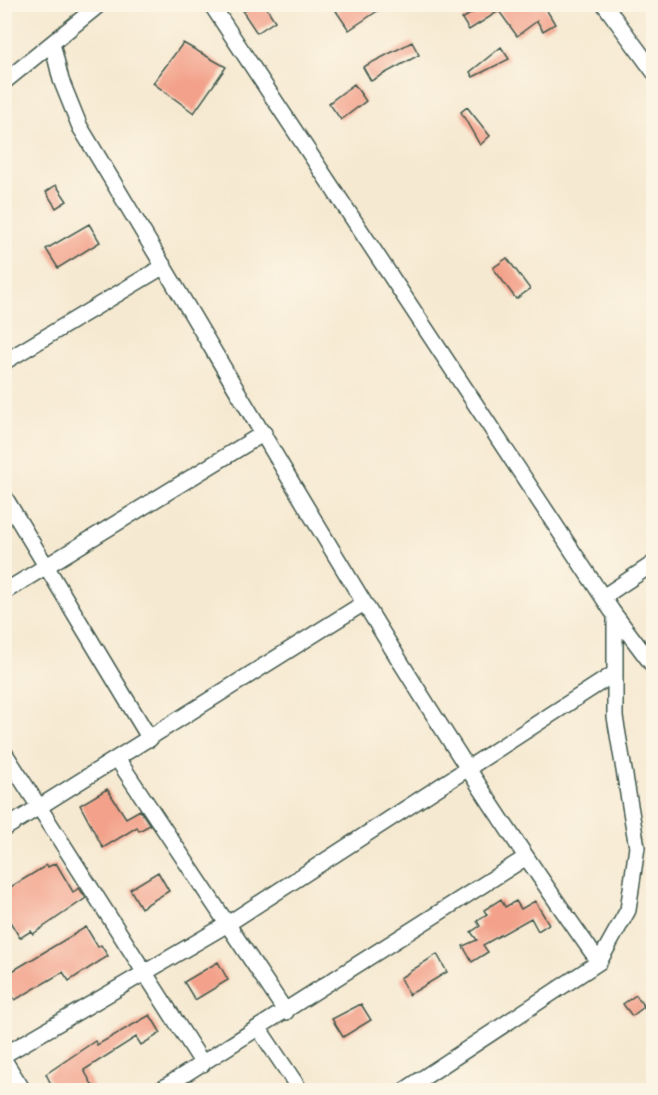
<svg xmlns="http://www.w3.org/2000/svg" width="658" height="1095" viewBox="0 0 658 1095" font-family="Vollkorn,serif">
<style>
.building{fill:#f3a18a}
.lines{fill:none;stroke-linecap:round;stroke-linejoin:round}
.street-casing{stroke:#3f574c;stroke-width:18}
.street{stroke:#fff;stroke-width:15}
</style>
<rect width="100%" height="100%" fill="#fcf5e5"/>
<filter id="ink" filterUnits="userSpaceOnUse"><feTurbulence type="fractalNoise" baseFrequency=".0167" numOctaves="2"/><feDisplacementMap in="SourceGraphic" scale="12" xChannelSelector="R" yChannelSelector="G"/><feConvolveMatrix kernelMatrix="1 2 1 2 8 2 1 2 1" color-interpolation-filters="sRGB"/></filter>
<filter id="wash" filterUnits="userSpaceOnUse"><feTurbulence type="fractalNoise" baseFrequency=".008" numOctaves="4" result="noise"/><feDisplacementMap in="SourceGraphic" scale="24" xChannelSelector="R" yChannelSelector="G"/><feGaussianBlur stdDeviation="1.35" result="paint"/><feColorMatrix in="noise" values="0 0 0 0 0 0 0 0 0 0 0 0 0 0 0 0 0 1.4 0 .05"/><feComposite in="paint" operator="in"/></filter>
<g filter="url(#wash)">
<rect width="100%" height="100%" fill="#f6e9d1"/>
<g id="blocks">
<path class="building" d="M254,4h10l11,17 -18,12 -14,-21z
M388,4l-39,26 -13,-19 10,-6z
M486,4h57l12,20 -12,7 -6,-10 -20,15 -18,-25 -30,19 -7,-11z
M412,42l7,13 -48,26 -8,-14z
M183,43l43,24 -32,46 -41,-30z
M501,47l8,12 -36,18 -3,-5z
M354,84l12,17 -25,19 -12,-17z
M467,107l23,29 -10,9 -19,-33z
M56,185l11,16 -11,7 -10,-16z
M89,224l11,18 -42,26 -12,-19z
M507,258l23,31 -14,10 -23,-31z
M107,789l19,29 14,-8 10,15 -11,6 -2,-4 -34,21 -23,-43z
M56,863l17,29 6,-4 7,10 -53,36 -2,-3 -11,7 -16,-26v-21l43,-26 1,2z
M158,872l11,19 -28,17 -11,-19z
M501,899l4,8 11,-6 5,8 14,-8 14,23 -11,7 -7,-13 -48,27 5,7 -16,10 -9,-16 14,-6 -6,-8 9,-6 -3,-5 10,-6 -3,-5z
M86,927l12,20 3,-2 7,11 -39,25 -6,-9 -48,28 -6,-10 -5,3v-17z
M437,954l10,18 -38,23 -9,-17z
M218,962l10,18 -33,20 -11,-18z
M636,995l8,12 -12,9 -9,-12z
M361,1004l10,16 -28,17 -11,-18z
M150,1015l11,18 -20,12 -5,-8 -52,33 11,20h-41l-8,-16 49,-33 2,4z"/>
</g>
</g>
<g filter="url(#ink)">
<use href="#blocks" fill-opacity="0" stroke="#3f574c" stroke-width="1.5"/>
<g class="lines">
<g class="street-casing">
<path id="street" d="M211,4l401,607 42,56
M604,4l50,68
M52,43l9,37 19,47c170,280 328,568 519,835
M4,82l96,-78
M4,362l160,-96
M4,496l146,243
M4,592l260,-159
M603,597l51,-34
M4,752l199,312
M118,760l168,252
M4,829l360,-226
M259,1029l41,61
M4,1055l222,-130 389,-252
M4,1060l19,30
M160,1090l365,-232
M405,1090l194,-128 29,-52 9,-63 -22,-130v-102"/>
</g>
<use href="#street" class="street"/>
</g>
</g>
<rect width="658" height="1095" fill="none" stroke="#fcf5e5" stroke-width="24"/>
</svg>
